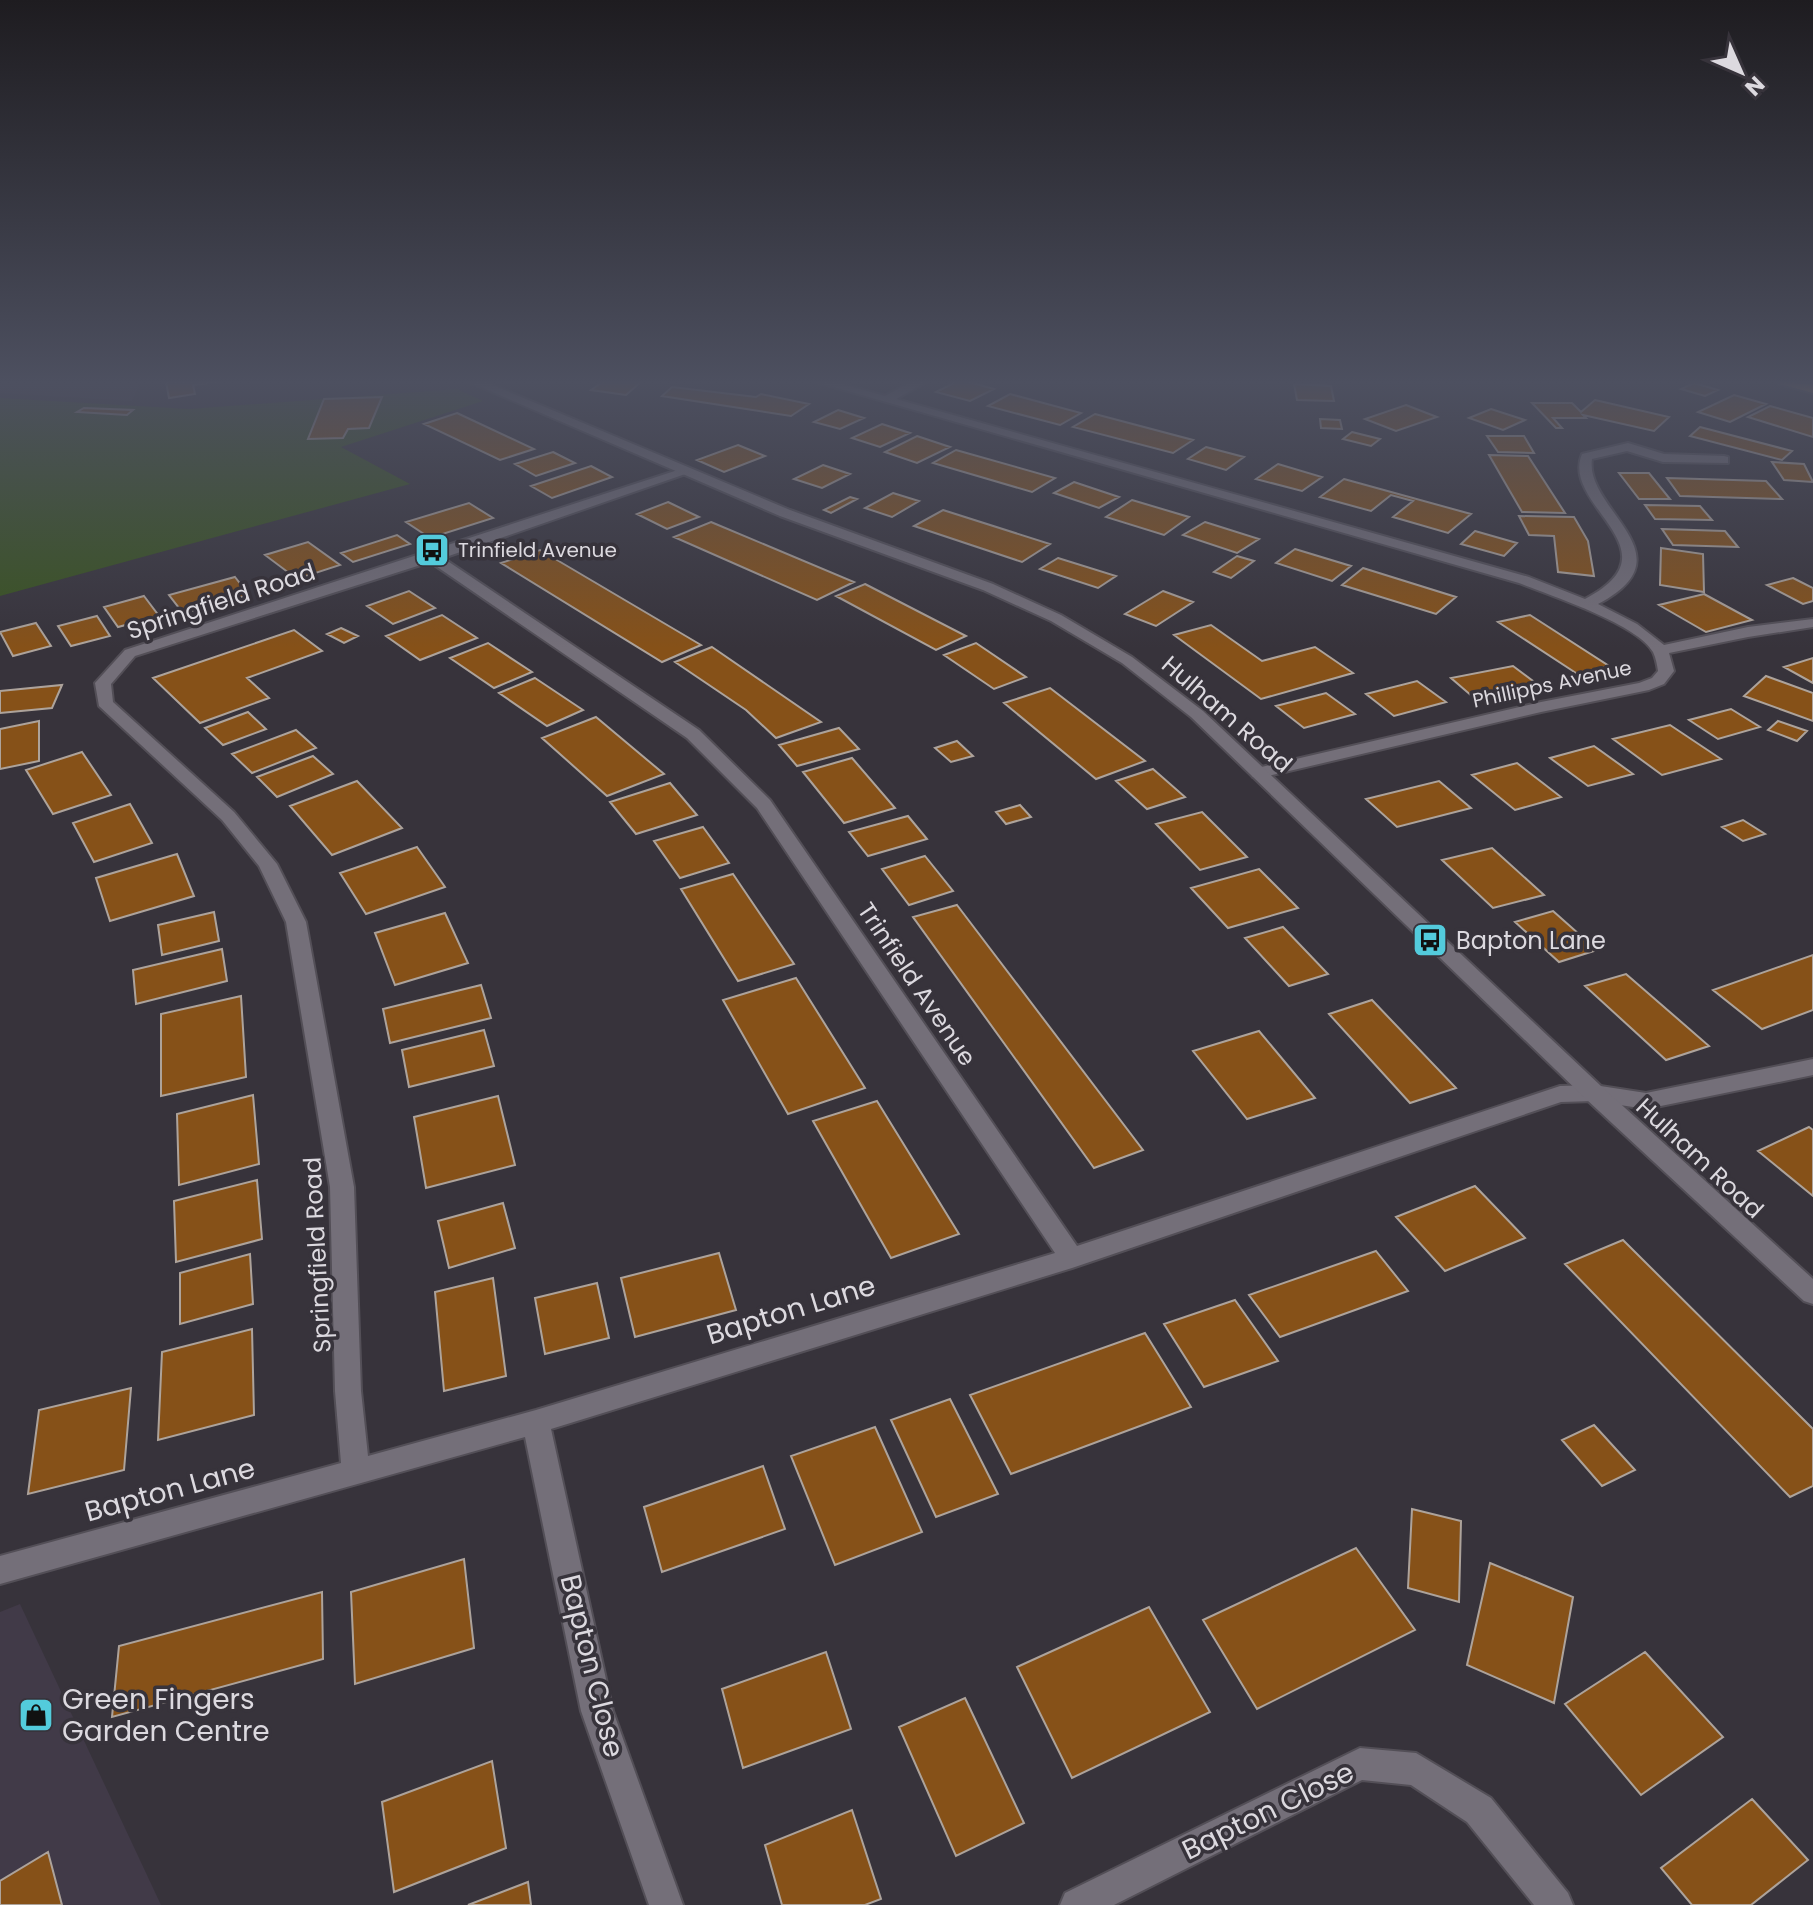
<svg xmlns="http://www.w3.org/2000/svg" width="1813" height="1905" viewBox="0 0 1813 1905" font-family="Poppins,sans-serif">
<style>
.built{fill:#413a48}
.green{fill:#39531f}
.building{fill:#865118;stroke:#ada39b;stroke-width:2}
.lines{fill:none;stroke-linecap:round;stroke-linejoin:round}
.minor-casing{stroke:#534f57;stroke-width:4}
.tertiary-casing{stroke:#534f57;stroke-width:4}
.trunk-casing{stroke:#534f57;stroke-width:4}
.minor{fill:#746f79;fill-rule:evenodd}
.tertiary{fill:#746f79;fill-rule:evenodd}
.trunk{fill:#cc924c;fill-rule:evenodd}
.labels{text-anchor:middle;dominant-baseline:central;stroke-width:7;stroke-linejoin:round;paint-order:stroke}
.far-poi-label{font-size:20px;fill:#dcd9df;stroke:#37333b;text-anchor:start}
.far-street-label{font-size:20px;fill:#dcd9df;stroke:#37333b}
.street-label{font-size:24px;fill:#dcd9df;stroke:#37333b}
.poi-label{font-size:24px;fill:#dcd9df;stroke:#37333b;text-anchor:start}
.near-street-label{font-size:28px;fill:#dcd9df;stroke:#37333b}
.near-poi-label{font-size:28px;fill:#dcd9df;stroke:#37333b;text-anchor:start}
</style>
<rect width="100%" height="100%" fill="#37333b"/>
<path class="built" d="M0,381h141l-9,20 -132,-8z
M20,1604l141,301h-161v-293z"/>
<path class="green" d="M457,389l26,12 -142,46 69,37 -410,112v-198l189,11z"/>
<path class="building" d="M222,381l-29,4 2,9 -26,4 -3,-16z
M604,381h38l-16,14 -35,-5z
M958,381h8l28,8 -24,12 -34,-9z
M1694,383l24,7 -13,6 -24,-7z
M1294,384l37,2 3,15 -37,-1z
M672,387l84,10 5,-3 48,10 -18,12 -129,-20z
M1010,394l71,19 -21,12 -72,-19z
M1734,395l32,9 -36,18 -32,-10z
M382,397l-13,31 -21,1 -5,9 -35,1 16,-40z
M1595,400l74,17 -15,14 -71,-16 3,3h-33l9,10h-6l-24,-25h40l9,9z
M1406,405l31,12 -41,14 -31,-12z
M1770,406l43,12v19l-65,-20z
M84,408l49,2 -6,5 -50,-3z
M1491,409l34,11 -22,10 -34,-12z
M838,410l26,8 -24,11 -26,-7z
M457,413l77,36 -34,11 -76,-36z
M1095,414l98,26 -20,13 -100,-26z
M1320,419l20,1 2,9 -21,-1z
M882,424l28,9 -30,14 -28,-9z
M1700,427l92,24 -10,9 -92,-24z
M1352,432l28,7 -9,7 -28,-7z
M917,436l33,11 -33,16 -32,-11z
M1487,436h37l10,17 -36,-1z
M738,445l27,11 -41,16 -27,-12z
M1206,447l38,10 -18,13 -38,-11z
M956,450l99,28 -23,14 -99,-29z
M553,452l22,11 -39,13 -21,-12z
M1489,455l39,1 37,57 -43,-1z
M1772,462l32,2 9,18 -29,-2z
M1278,464l44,13 -20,14 -46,-12z
M823,465l27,9 -28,14 -28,-9z
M591,466l21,11 -60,21 -21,-12z
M1619,473h30l21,26h-31z
M1667,478l99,3 16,18 -102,-3z
M1344,479l127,35 -23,19 -55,-16 20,-16 -22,-6 -20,16 -51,-14z
M1074,482l45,15 -20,11 -45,-15z
M893,493l26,8 -27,16 -27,-9z
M850,497l7,2 -26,14 -7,-3z
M1132,500l57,17 -25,18 -58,-18z
M668,502l31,15 -32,12 -30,-15z
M469,503l24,15 -63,20 -24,-16z
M1645,505l55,1 12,14 -57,-1z
M943,510l107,34 -28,18 -108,-36z
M1519,516l55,1 14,24 6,35 -36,-4 -4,-36 -25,-1z
M711,522l143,60 -37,18 -143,-63z
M1205,522l54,17 -22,14 -54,-18z
M1662,529l63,2 13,16 -65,-2z
M1475,531l42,12 -13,13 -43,-12z
M397,535l13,9 -57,18 -12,-9z
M308,542l32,23 -43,14 -32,-24z
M1661,548l42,6 1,38 -44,-7z
M1295,549l56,17 -19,15 -56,-18z
M540,550l161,95 -39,17 -161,-99z
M1237,556l17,5 -23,17 -17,-6z
M1058,558l58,18 -18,12 -58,-19z
M1363,568l93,29 -20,17 -94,-29z
M235,577l14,18 -66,18 -14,-18z
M1793,578l20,10v13l-10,3 -36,-19z
M865,584l101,52 -30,14 -100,-54z
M409,591l26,17 -42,16 -26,-18z
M1163,591l30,11 -37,24 -31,-12z
M1704,594l48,26 -46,12 -47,-27z
M144,596l15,20 -41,11 -14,-20z
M442,615l35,23 -57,22 -34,-24z
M1530,615l79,51 -30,9 -81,-53z
M97,616l13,20 -39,10 -13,-20z
M36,623l15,23 -38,10 -13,-24z
M1211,625l51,36 53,-14 38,26 -92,26 -87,-64z
M341,628l17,8 -14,7 -17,-9z
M294,630l28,21 -75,27 22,20 -69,25 -47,-45z
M488,643l44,29 -38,16 -44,-30z
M976,643l50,34 -32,12 -50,-34z
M712,647l109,75 -45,16 -30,-28 -71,-48z
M1813,658v25l-29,-16z
M1513,666l24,18 -64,13 -22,-19z
M1766,676l47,17v28l-69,-25z
M535,678l48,32 -36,16 -48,-33z
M1417,681l29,21 -52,14 -28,-22z
M62,685l-10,23 -52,5v-22z
M1050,688l95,73 -49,18 -92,-76z
M1326,693l29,21 -51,14 -28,-22z
M1731,709l29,18 -42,12 -29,-19z
M248,712l18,17 -43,16 -18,-17z
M596,717l68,57 -57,22 -65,-58z
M39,721v40l-39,8v-40z
M1778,721l29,10 -10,10 -29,-11z
M1670,725l51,34 -59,16 -49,-36z
M839,728l20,21 -62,17 -18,-21z
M296,730l20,18 -64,25 -20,-19z
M957,741l16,15 -22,6 -16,-14z
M1594,746l39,28 -45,12 -38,-28z
M82,752l29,43 -58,19 -27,-44z
M313,756l20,18 -56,23 -20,-20z
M852,758l43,50 -51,15 -41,-51z
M1517,763l44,34 -46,13 -43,-35z
M1153,769l32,28 -38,12 -31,-28z
M357,781l45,47 -70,27 -42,-49z
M1439,781l32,27 -74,19 -31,-28z
M670,783l27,32 -61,19 -26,-32z
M130,804l22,39 -58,19 -21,-39z
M1020,805l11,12 -25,7 -10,-12z
M1202,812l45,45 -47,13 -44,-46z
M908,816l19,23 -59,17 -19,-24z
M1743,820l22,14 -22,7 -21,-14z
M703,827l26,36 -49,15 -26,-37z
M417,847l28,40 -79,27 -26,-41z
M1492,848l52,47 -51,13 -51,-48z
M177,854l17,42 -84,25 -14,-43z
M925,856l28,35 -44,14 -27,-36z
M1259,869l39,39 -70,20 -37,-40z
M733,874l61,90 -56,17 -57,-92z
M957,905l186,245 -49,18 -181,-251z
M1553,911l44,39 -38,12 -44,-40z
M214,912l5,29 -57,14 -4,-30z
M445,913l23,50 -73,22 -20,-52z
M1283,927l45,47 -39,12 -44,-48z
M222,949l5,32 -91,23 -3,-34z
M1813,955v55l-51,19 -49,-39z
M1626,974l83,72 -43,14 -81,-74z
M796,978l69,110 -77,26 -65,-114z
M481,985l10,33 -101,25 -7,-34z
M241,996l5,81 -85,19v-82z
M1372,1000l84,88 -46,15 -81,-89z
M484,1030l10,36 -85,21 -7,-37z
M1259,1031l56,67 -68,21 -54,-68z
M253,1095l6,69 -80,21 -2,-71z
M498,1096l17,69 -89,23 -12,-71z
M877,1101l82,133 -68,24 -78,-137z
M1809,1127l4,3v66l-55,-45z
M257,1180l5,59 -86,23 -2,-61z
M1475,1186l50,52 -80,33 -49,-54z
M503,1203l12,45 -66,20 -11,-47z
M1623,1240l190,189v57l-23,11 -225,-233z
M1376,1251l32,40 -128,46 -31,-42z
M719,1253l17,57 -101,27 -14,-59z
M250,1254l3,50 -73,20v-51z
M493,1278l13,98 -62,15 -9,-99z
M597,1283l12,55 -64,16 -10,-56z
M1235,1300l43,61 -74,26 -40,-63z
M252,1329l2,86 -96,25 4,-88z
M1145,1333l46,74 -180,67 -41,-79z
M131,1388l-7,82 -96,24 11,-84z
M950,1399l48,95 -62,23 -45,-97z
M1594,1425l41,45 -33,16 -40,-46z
M875,1427l47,105 -87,33 -44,-109z
M763,1466l22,63 -123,43 -18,-65z
M1412,1509l49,12 -2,81 -51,-14z
M1356,1548l59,82 -158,79 -54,-89z
M464,1559l10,89 -119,36 -4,-92z
M1490,1563l83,34 -19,106 -87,-38z
M322,1592l1,67 -211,58 7,-71z
M1149,1607l61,105 -138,66 -55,-111z
M826,1652l25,77 -108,39 -21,-79z
M1645,1652l78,85 -82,58 -76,-91z
M965,1698l59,125 -68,33 -57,-129z
M492,1761l14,87 -112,44 -12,-90z
M1752,1799l56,61 -57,45h-59l-31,-37z
M852,1810l29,89 -16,6h-83l-17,-60z
M48,1852l14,53h-62v-24z
M528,1882l3,23h-63z"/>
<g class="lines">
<g class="minor-casing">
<path id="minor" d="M813,381h18l54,15 28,-15h15l-32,18 633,178 56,22c95,-49 -25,-93 -3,-145l46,-11 36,11 60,2 4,1v6l-65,-1 -36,-11 -35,8c-8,51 100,96 6,145l39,20 27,21 84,-18 65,-8v8l-65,10 -79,16 5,18 -10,13 -15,6 -108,22 -282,66 -6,-1 -3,-4 3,-4 288,-67 98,-19 13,-5 6,-7c-1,-6 -2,-13 -5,-19 -15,-28 -104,-57 -134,-69z
M684,468l10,3 -251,87 256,172 71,70 307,446 483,-160 34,-1 52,8 167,-34v16l-167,34 -52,-8 -33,1 -489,166 -521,161 62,282 70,194h-34l-68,-194 -56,-274 -525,147v-28l341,-93 -6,-72 -5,-204 -44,-265 -27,-56 -37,-46 -123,-114 -4,-23 30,-33zM430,562l257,176 70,70 298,445 -519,157 -168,46 -7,-65 -7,-204 -48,-265 -29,-58 -43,-52 -121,-110 -2,-18 24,-28z
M1360,1748l56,5 75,45 77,95 5,12h-39l-67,-83 -56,-37 -49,-5 -248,125h-54l5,-12z"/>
</g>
<g class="tertiary-casing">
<path id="tertiary" d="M467,381h16l307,129 203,74 68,31 71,42 71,54 399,376 211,192v25l-9,-3 -218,-202 -395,-382 -69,-54 -71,-42 -68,-31 -203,-74z"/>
</g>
<g class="trunk-casing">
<path id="trunk" d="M1778,381l35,4v8l-33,-9z"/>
</g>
<use href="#minor" class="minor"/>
<use href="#tertiary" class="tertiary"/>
<use href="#trunk" class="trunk"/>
</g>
<linearGradient id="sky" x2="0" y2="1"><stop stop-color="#1e1c20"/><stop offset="0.59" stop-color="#4d5060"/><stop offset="1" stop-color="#4d5060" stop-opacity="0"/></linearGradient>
<rect width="1813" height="648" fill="url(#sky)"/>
<defs>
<g id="bus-square" transform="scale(1.8)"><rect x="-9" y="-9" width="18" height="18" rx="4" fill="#53cbdc" stroke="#37333b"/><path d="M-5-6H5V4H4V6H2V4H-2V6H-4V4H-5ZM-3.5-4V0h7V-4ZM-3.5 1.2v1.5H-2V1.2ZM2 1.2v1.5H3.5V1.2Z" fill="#111"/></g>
<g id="shop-square" transform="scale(1.8)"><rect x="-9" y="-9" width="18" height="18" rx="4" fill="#53cbdc" stroke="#37333b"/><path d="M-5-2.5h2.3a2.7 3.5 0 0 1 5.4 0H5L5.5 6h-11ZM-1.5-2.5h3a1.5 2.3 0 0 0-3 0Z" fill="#111"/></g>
</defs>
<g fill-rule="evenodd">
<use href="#bus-square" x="432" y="550"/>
<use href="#bus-square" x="1430" y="940"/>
<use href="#shop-square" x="36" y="1715"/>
</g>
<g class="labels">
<g class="far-poi-label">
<text x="458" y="550">Trinfield Avenue</text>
</g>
<g class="far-street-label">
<text transform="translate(1552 684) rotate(-12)">Phillipps Avenue</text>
</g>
<g class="street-label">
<text transform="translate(221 601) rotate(-18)">Springfield Road</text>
<text transform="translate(1227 714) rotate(41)">Hulham Road</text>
<text transform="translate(917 984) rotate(56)">Trinfield Avenue</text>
<text transform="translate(1700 1158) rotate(43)">Hulham Road</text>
<text transform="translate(317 1255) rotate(-93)">Springfield Road</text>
</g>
<g class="poi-label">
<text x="1456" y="940">Bapton Lane</text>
</g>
<g class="near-street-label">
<text transform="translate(791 1310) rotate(-17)">Bapton Lane</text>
<text transform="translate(170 1490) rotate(-15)">Bapton Lane</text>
<text transform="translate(592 1666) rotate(76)">Bapton Close</text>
<text transform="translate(1268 1811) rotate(-26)">Bapton Close</text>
</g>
<g class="near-poi-label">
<text x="62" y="1699">Green Fingers<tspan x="62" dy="32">Garden Centre</tspan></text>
</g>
</g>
<g transform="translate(1741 72) rotate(135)" stroke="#37333b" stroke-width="6" paint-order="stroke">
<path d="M0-6L14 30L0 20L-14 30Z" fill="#dcd9df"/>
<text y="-12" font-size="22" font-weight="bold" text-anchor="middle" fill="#dcd9df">N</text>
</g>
</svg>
